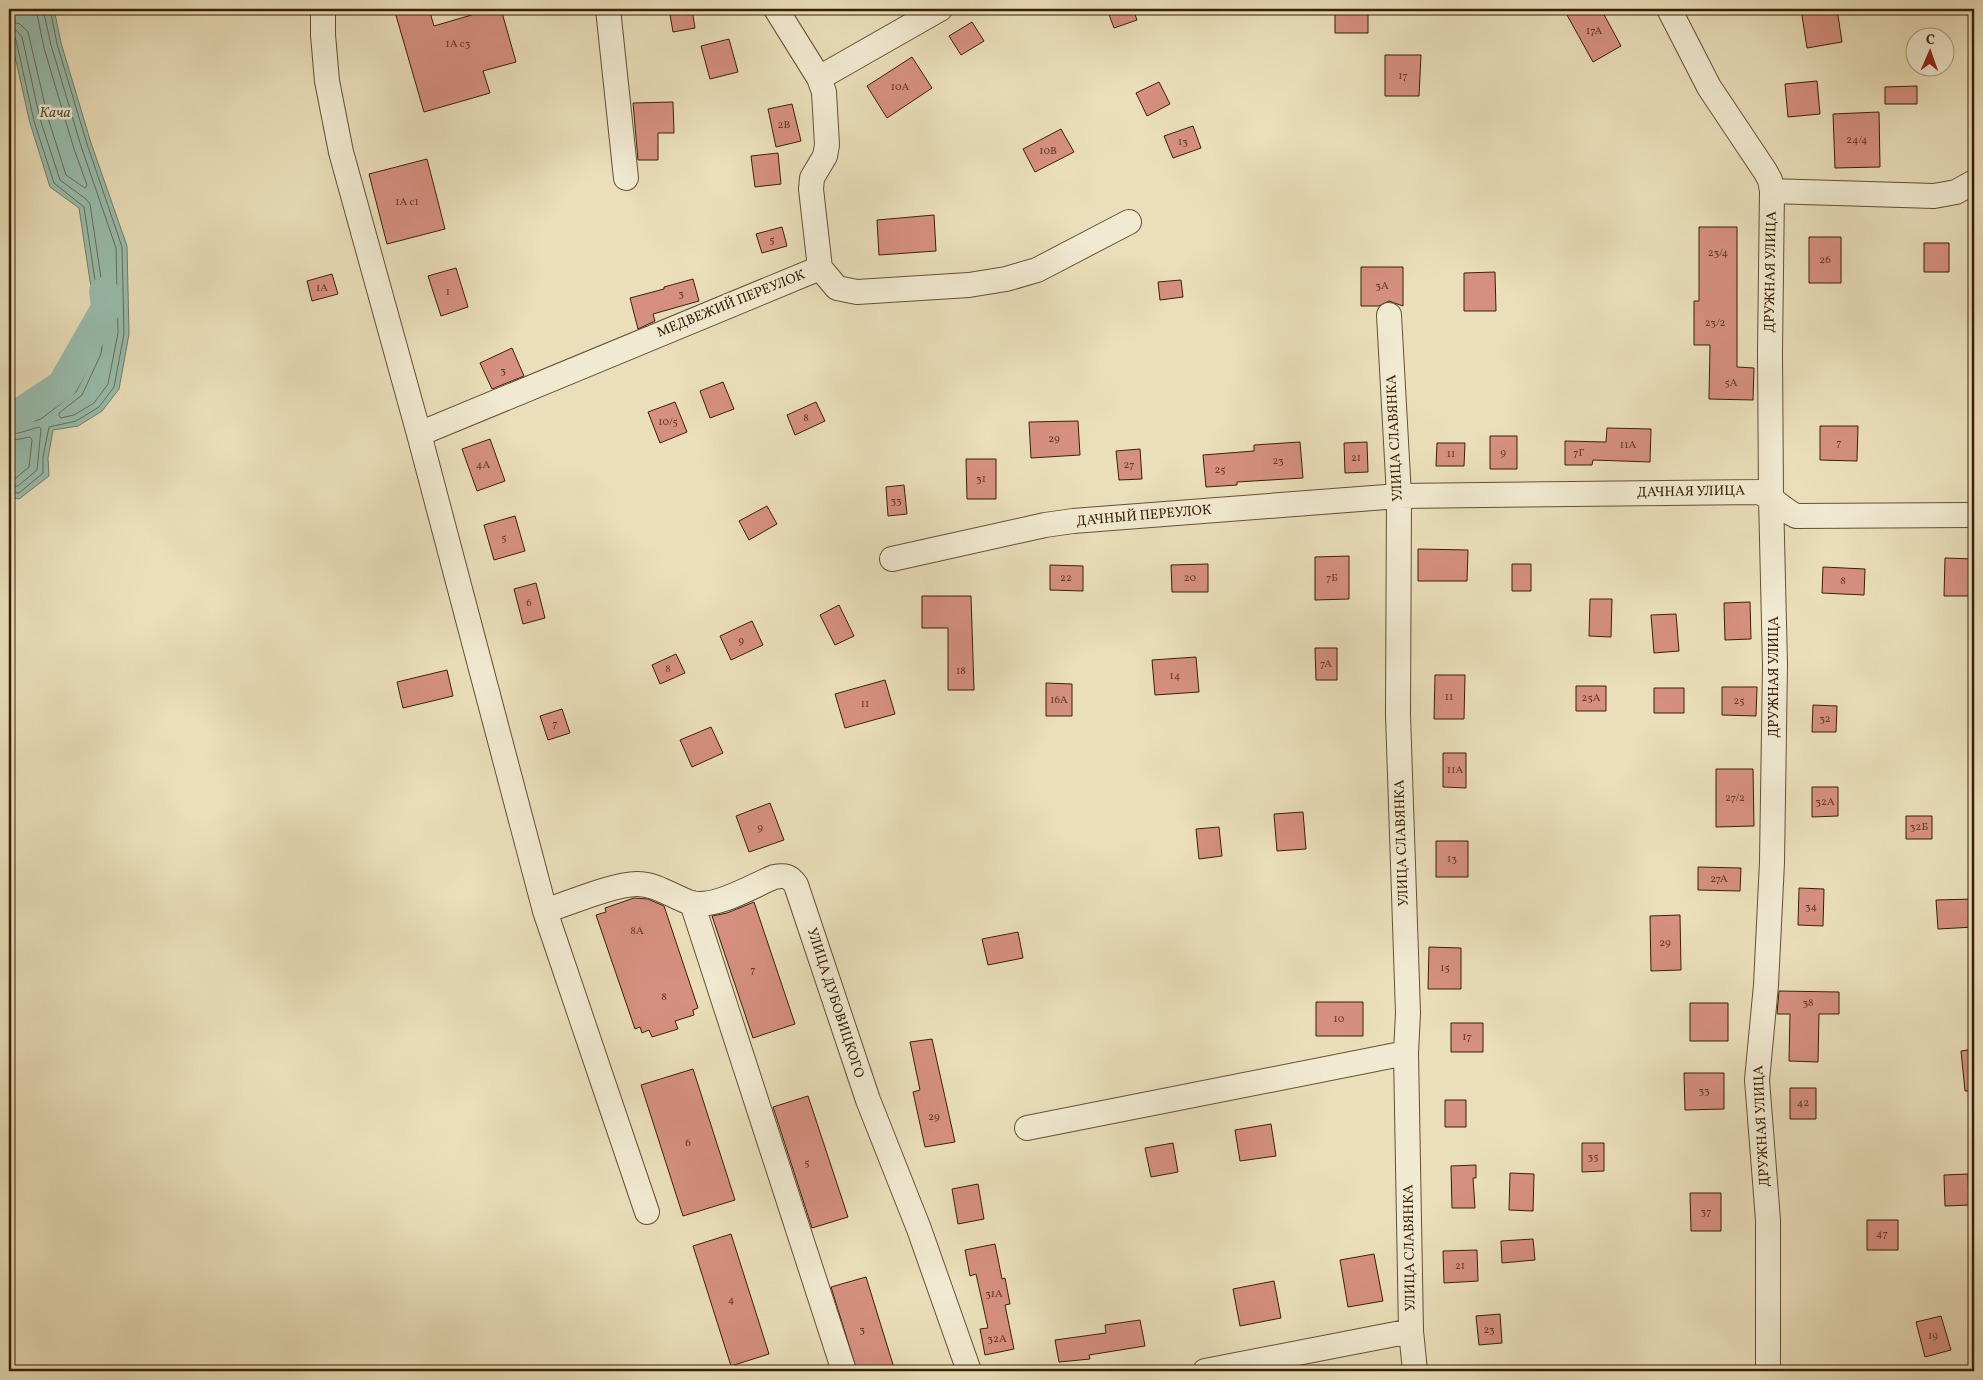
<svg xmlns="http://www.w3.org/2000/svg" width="1983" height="1380" viewBox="0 0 1983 1380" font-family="Vollkorn,serif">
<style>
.water{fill:#98bdad;stroke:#727e6a}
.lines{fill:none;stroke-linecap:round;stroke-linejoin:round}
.shore{stroke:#686e59;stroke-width:1}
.river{stroke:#98bdad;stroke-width:30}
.building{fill:#d69081;stroke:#392005}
.minor-casing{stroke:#655032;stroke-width:26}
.minor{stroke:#f1ead2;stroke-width:24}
.labels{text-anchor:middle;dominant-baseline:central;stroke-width:5;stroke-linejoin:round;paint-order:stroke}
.number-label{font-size:11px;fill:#603c24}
.street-label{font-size:14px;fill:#392005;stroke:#f1ead2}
.water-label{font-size:15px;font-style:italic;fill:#564f37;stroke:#f1ead2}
</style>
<rect width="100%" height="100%" fill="#eadfba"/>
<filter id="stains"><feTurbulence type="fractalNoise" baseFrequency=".004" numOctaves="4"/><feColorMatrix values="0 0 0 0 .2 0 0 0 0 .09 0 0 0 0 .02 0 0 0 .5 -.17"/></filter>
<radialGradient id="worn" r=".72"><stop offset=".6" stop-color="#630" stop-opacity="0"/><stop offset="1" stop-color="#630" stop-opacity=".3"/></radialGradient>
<path class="water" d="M9,9h45l7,34 30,100 36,103 2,88 -10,55 -17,22 -24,15 -25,4 -5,28 1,18 -30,23 -10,-2v-75l30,-7 34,-26 17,-37 6,-45 -6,-26 -11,-73 -29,-21 -20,-64 -21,-93z"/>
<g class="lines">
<path class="shore" d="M9,21l11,3 8,8 20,86 18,57 19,13 2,-3 -13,-36 -30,-101 -8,-39
M9,29l7,1 6,7 18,82 20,61 26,19 4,5 11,74 6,28 -6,48 -19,41 -23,18v3l2,2 13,-3 20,-12 14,-19 10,-51 -2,-85 -35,-102 -30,-101 -8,-36
M9,35l4,1 3,4 18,81 20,62 30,24 11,73 6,26 -6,48 -19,38 -35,27 -23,7 -9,1
M9,433h10l20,-6 2,2 -4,41 -19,16h-9
M9,441l21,-4 2,3 -3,27 -13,11h-7
M9,492l10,1 24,-20v-16l6,-30 27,-6 23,-14 15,-20 10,-53 -2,-87 -35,-103 -30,-100 -7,-35"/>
<path class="river" d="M9,420l53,-35 44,-77 -2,-16"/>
</g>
<path class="building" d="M407,9h22l5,17 58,-17h9l15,53 -33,9 7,22 -66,19 -29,-100z
M669,9h23l3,19 -22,4z
M1107,9h26l4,11 -23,8z
M1335,9h33v24h-33z
M1578,9h23l20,37 -28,16 -26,-47z
M1801,9h36l5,33 -35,6z
M972,22l12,19 -23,14 -12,-19z
M729,39l9,33 -28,7 -9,-33z
M1385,55h36l-2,41h-34z
M912,57l20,31 -45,30 -20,-32z
M1817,81l3,33 -32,3 -3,-33z
M1159,82l11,22 -23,12 -11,-23z
M1917,86v18h-32v-17z
M673,102l1,31h-16v27h-20l-5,-57z
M792,104l9,37 -25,6 -8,-38z
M1879,112l1,55 -45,1 -2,-54z
M1193,126l8,22 -28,10 -9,-22z
M1061,129l13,23 -39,20 -12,-23z
M778,153l3,31 -26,3 -4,-31z
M427,159l18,70 -58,15 -18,-70z
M934,215l2,36 -57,4 -2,-35z
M782,227l5,19 -25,7 -6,-19z
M1699,227h38v140l17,1 -1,32 -44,-1 1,-54h-16v-44h5z
M1809,237h32v46h-32z
M1924,243h25v29h-25z
M1361,267h42v39l-14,-5 -10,5h-18z
M456,268l12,39 -27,9 -13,-40z
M1495,272l1,39h-32v-38z
M332,274l6,20 -26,7 -5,-20z
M693,279l6,22 -46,13 2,7 -17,8 -8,-31 34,-9v-2z
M1181,280l2,17 -23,3 -2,-18z
M512,348l12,28 -32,13 -12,-26z
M723,382l11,27 -24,9 -10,-27z
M675,402l12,30 -27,11 -12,-31z
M816,402l9,19 -30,14 -8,-20z
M1078,421l2,34 -49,3 -2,-36z
M1820,426h38l-1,35 -37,-1z
M1607,428l44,1 -1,33 -57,-2 -1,5h-27v-24l41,1z
M1490,436h27v33h-27z
M490,439l15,42 -28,10 -15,-42z
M1300,442l3,36 -66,4v3l-31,2 -3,-32 51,-4v-6z
M1367,442l1,30 -23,1 -1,-30z
M1437,443h28l-1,23h-28z
M1140,449l2,30 -23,1 -3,-29z
M966,459h30v40h-29z
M904,485l3,29 -19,2 -2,-29z
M767,506l10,18 -28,16 -10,-19z
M515,516l10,35 -31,9 -10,-35z
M1418,549l50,1 -1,31h-49z
M1349,556v43l-34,1v-43z
M1945,558l29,1v37h-30z
M1208,564v28h-36l-1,-27z
M1512,564h19v27h-19z
M1050,565l33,1v25l-33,-1z
M1823,567l42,2 -1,26 -42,-2z
M536,583l9,35 -22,6 -9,-35z
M922,596h49l3,94h-26v-62h-26z
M1590,599h22l-1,38 -22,-1z
M1750,602l1,37 -26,1 -1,-37z
M839,605l15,31 -19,9 -15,-30z
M1676,614l3,37 -25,2 -3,-38z
M752,621l11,24 -32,15 -11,-24z
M1315,648h22v32h-21z
M676,654l9,19 -25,11 -8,-19z
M1196,657l3,35 -44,3 -3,-35z
M447,670l6,26 -50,12 -6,-26z
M1435,675h30l-1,44h-30z
M885,680l10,34 -50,14 -10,-34z
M1046,683l26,1v32h-26z
M1576,686h30v25h-30z
M1722,687h35l-1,29 -34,-1z
M1654,688h30v25h-30z
M1813,705l24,1 -1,26h-24z
M562,709l8,24 -22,7 -8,-24z
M711,727l12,26 -31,14 -12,-27z
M1443,753h23v35l-23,-1z
M1716,769h37l1,57 -38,1z
M1812,787h26v29l-26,1z
M770,803l14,37 -35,12 -13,-36z
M1303,812l3,37 -29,2 -3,-37z
M1906,816h26v23h-26z
M1219,827l3,29 -23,3 -3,-30z
M1436,841h32v36h-32z
M1698,867l43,1 -1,23 -42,-1z
M1799,888l25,1 -1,37 -25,-1z
M634,898l14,1 16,7 34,102 -5,2 1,5 -19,6 3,8 -26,8 -3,-7 -7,3 -2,-6 -5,2 -39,-114 10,-3 -1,-4z
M1974,899v28l-36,2 -2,-29z
M754,902l41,122 -42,14 -41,-122 15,-3z
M1680,915l1,55 -30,1 -1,-55z
M1018,932l5,26 -35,7 -6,-26z
M1429,947l32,1v41h-33z
M1779,991l60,1v22h-20l-1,48 -29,-1 1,-47h-13z
M1316,1002h47v34h-47z
M1690,1003h38v38h-38z
M1451,1023h32v29h-32z
M932,1039l23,103 -30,5 -12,-55 7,-2 -10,-48z
M1974,1049v42h-9l-4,-40z
M693,1069l42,131 -52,16 -42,-131z
M1684,1073h40v36l-39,1z
M1790,1088h26v31h-26z
M808,1096l40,121 -36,11 -39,-121z
M1445,1100h21v27h-21z
M1271,1124l5,32 -36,5 -5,-31z
M1173,1143l5,29 -27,5 -6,-29z
M1582,1143h22v28l-22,1z
M1476,1165v13h-3l2,30h-23l-1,-42z
M1510,1173l24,1 -1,37 -24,-1z
M1968,1174l1,31 -24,1 -1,-31z
M978,1184l6,35 -26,5 -6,-35z
M1690,1193h31v38h-30z
M1867,1220h31v30h-31z
M731,1234l38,120 -38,12 -38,-120z
M1533,1239l2,21 -33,3 -1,-22z
M995,1244l7,35 3,-1 5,26 -5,1 9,44 -29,6 -5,-26 8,-1 -12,-54 -6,2 -5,-26z
M1477,1250l1,31 -34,2 -1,-32z
M1374,1254l9,47 -35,6 -8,-47z
M866,1277l29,94h-38l-26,-84z
M1274,1281l7,37 -41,8 -7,-37z
M1500,1314l2,29 -23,2 -3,-29z
M1941,1316l10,34 -26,7 -9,-35z
M1140,1320l5,26 -56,9 1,4 -31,3 -4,-22 51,-7 -1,-8z"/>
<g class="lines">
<g class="minor-casing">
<path id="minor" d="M323,9v26l4,46 14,71 78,282 126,477 102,301
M608,9l18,169
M776,9l43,69 5,14 3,53 -2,11 -13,22 -1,11 9,79
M1669,9l40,78 56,84 5,9 2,11 -2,161 1,145 4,168 -3,197 -6,123 -9,95 11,140v151
M819,78l121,-69
M1772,191l162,5 22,-4 18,-10
M1389,315l10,181 -1,219 10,298 -2,40 5,278 4,40
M419,434l401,-166 17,20 20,4 112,-7 37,-6 31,-9 92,-48
M892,559l153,-34 28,-4 326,-25 360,-4c15,6 22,17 37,24l178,-1
M692,903l152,468
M545,911c24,-8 69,-27 92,-27 20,0 36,13 54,19 24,6 61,-17 83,-26 11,-2 16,-1 22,8l72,215 51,129 50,142
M1027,1128l379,-75
M1205,1371l206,-40"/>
</g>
<use href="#minor" class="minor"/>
</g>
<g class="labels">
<g class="number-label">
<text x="1594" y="31">17А</text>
<text x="458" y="44">1А с3</text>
<text x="1403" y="76">17</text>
<text x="900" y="87">10А</text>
<text x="784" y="125">2В</text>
<text x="1857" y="140">24/4</text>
<text x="1183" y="142">13</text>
<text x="1048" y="151">10В</text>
<text x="407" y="202">1А с1</text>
<text x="772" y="240">5</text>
<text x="1718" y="253">23/4</text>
<text x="1825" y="260">26</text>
<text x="1382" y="286">3А</text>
<text x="322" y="288">1А</text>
<text x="448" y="292">1</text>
<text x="681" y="294">3</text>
<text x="1715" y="323">23/2</text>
<text x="503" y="371">3</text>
<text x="1731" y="383">5А</text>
<text x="806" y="418">8</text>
<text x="668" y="422">10/5</text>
<text x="1054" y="439">29</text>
<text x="1839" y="443">7</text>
<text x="1628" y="445">11А</text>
<text x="1503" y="453">9</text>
<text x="1579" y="453">7Г</text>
<text x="1451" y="454">11</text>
<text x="1356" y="458">21</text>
<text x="1278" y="461">23</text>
<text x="483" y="465">4А</text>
<text x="1129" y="465">27</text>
<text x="1220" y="470">25</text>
<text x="981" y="479">31</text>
<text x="896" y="501">33</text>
<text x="504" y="538">5</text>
<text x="1066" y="578">22</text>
<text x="1190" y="578">20</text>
<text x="1332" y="578">7Б</text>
<text x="1843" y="581">8</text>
<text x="529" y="603">6</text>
<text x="741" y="641">9</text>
<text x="1326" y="664">7А</text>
<text x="668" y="669">8</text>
<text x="961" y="671">18</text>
<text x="1175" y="676">14</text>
<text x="1449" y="697">11</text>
<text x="1591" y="698">25А</text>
<text x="1059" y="700">16А</text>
<text x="1739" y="701">25</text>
<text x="865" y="704">11</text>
<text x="1825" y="719">32</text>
<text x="555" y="724">7</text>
<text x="1455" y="770">11А</text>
<text x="1735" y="798">27/2</text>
<text x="1825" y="802">32А</text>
<text x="1919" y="827">32Б</text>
<text x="760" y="828">9</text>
<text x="1452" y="859">13</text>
<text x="1719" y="879">27А</text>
<text x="1811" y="907">34</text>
<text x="637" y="931">8А</text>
<text x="1665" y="943">29</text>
<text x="1445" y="968">15</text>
<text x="753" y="970">7</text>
<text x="664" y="997">8</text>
<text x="1808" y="1003">38</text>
<text x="1339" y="1019">10</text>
<text x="1467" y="1037">17</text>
<text x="1704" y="1091">33</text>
<text x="1803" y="1103">42</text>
<text x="934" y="1117">29</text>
<text x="688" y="1143">6</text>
<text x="1593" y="1157">35</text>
<text x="807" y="1163">5</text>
<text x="1706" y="1212">37</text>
<text x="1882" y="1234">47</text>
<text x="1460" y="1266">21</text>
<text x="994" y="1294">31А</text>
<text x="731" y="1300">4</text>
<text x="862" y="1330">3</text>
<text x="1489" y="1330">23</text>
<text x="1933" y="1336">19</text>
<text x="997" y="1339">32А</text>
</g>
<g class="street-label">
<text transform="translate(1771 272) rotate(-89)">ДРУЖНАЯ УЛИЦА</text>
<text transform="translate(731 304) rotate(-22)">МЕДВЕЖИЙ ПЕРЕУЛОК</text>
<text transform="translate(1395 438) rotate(-93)">УЛИЦА СЛАВЯНКА</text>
<text transform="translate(1691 492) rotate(-1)">ДАЧНАЯ УЛИЦА</text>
<text transform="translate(1144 516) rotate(-5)">ДАЧНЫЙ ПЕРЕУЛОК</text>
<text transform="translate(1774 677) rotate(-90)">ДРУЖНАЯ УЛИЦА</text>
<text transform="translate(1402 843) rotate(-92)">УЛИЦА СЛАВЯНКА</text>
<text transform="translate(835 1003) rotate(72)">УЛИЦА ДУБОВИЦКОГО</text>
<text transform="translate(1762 1126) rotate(-93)">ДРУЖНАЯ УЛИЦА</text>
<text transform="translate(1410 1248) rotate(-91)">УЛИЦА СЛАВЯНКА</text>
</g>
<g class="water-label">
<text x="55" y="113">Кача</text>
</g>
</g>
<rect width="1983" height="1380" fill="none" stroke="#eadfba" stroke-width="30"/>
<rect x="10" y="10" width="1963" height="1360" fill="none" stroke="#392005" stroke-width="2.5"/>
<rect x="15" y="15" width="1953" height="1350" fill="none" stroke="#392005"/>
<g transform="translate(1930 52) rotate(2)"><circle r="24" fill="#f1ead2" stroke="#a79980"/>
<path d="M0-4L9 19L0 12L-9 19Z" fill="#8f2418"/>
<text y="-8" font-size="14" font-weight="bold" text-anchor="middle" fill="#392005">С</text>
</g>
<rect width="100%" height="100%" filter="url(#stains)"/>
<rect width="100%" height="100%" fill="url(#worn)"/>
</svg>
